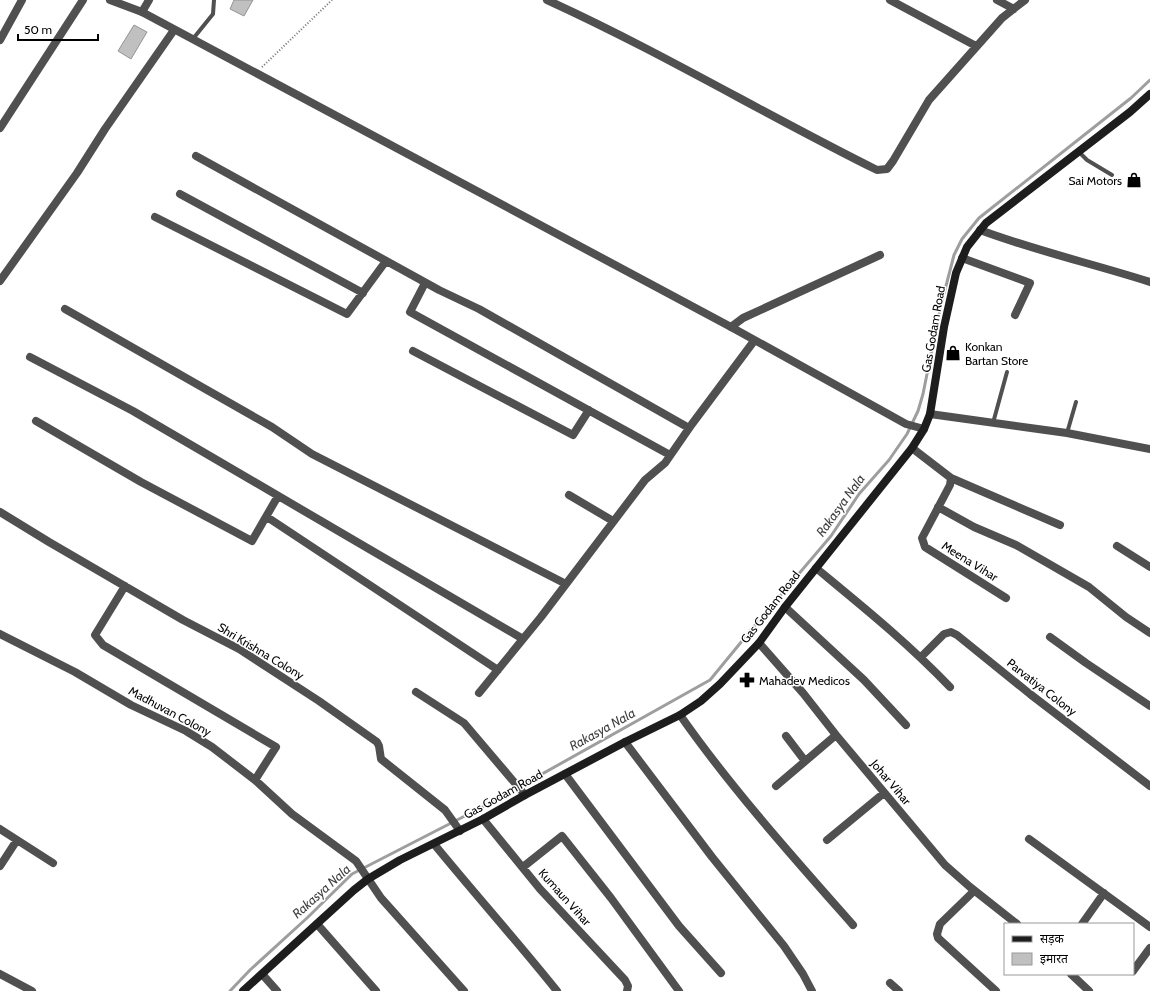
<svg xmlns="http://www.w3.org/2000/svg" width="1150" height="991" viewBox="0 0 1150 991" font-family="Cabin,'Noto Sans Devanagari',sans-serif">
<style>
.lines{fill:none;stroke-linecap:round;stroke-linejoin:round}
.stream{stroke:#9e9e9e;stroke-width:3}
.building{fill:#c0c0c0;stroke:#949494}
.path{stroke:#727272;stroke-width:2;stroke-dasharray:1 2;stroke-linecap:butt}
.service{stroke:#505050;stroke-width:4}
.minor{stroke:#505050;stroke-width:8}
.tertiary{stroke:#505050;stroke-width:8}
.secondary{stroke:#1d1d1d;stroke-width:8}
.labels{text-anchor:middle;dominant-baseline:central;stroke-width:3;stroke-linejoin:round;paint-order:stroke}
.poi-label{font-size:12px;fill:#000;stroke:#fff;text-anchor:start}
.street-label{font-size:12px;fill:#000;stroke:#fff}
.water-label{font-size:13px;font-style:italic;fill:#3f3f3f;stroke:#fff}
</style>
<rect width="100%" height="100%" fill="#fff"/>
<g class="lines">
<path class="stream" d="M230,991l20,-21 57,-52 45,-44 140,-72 218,-122 46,-56 75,-88 28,-42 30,-34 18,-26 11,-23 5,-17 17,-85 14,-54 8,-16 17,-21 152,-120 19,-18"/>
</g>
<path class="building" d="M234,0h19l-9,16 -14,-7z
M134,25l13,7 -16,27 -13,-8z"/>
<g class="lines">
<path class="path" d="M262,67l70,-67"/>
<path class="service" d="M192,40l21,-26 1,-14
M1079,152l8,8 25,15
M993,423l14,-51
M1067,433l9,-31"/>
<path class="minor" d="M547,0c112,51 219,115 330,170l10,-1 6,-8 36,-61 73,-82 23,-18
M890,0l86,46
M997,0l17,9
M142,12l7,-12
M0,40l22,-40
M0,128l83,-128
M196,156l243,134 40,19 210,119
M180,194l183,99
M155,217l192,97 39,-53
M980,230c56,21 114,34 170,52
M962,258l68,25 -15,32
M0,281l77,-108 28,-44 69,-99
M425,283l-15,29 260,143
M65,309l207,118 40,27 254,130
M731,327l12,-9 137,-63
M413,351l160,84 16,-25
M30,357l103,54 390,228
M930,414l137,19 83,16
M36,421l105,61 111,59 26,-45
M912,448l39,30 -1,7 -28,53 3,9 81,51
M951,478l109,47
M569,495l44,26
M938,507l36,20 42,18 73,42 37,30 24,16
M0,512l49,30 134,78 56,29 80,52 58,41 2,4 2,13 64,51 15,21
M267,517l231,153
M1117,546l33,21
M816,568c46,38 92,75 134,119
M125,586l-30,49 8,10 173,102 -21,33
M785,607l79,73 42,45
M0,634l75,38 56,33 55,26 26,16 43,33 37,34 64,47 25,37 83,93
M1050,637l36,26 64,43
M759,643l44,50 33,42 109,130 25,22 47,37
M921,657l23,-23 7,-2 6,3 73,59 120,92
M416,692l48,31 61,72
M479,693l62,-76 104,-137 20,-17 27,-39 62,-83
M680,715c52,74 113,142 173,210
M786,736l19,25
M625,742l87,115 72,89 19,28 9,17
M565,774l114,152 42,47
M776,786l60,-51
M483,819l57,70 85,91 3,6 -1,5
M0,829l53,34
M1029,839l121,88
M827,840l57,-47
M434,844c40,49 83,97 123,147
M0,866l17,-26
M523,867l39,-31 49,62 68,93
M974,891l-34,33 -3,10 1,4 58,53
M317,924l59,67
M1082,924l22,-31
M1133,971l17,-23
M0,974l32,17
M262,974l15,17
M1071,974l18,17
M890,983l9,8"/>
<path class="tertiary" d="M110,0l32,12 589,315 175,97 18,5"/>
<path class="secondary" d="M243,991l111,-101 14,-11 32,-19 83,-41 42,-24 100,-53 55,-27 21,-14 19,-17 39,-41 26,-36 127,-159 12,-19 6,-15 14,-87 12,-54 11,-26 19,-24 144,-111 20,-18"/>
</g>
<defs>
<g id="shop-bare" transform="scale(1.2)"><path d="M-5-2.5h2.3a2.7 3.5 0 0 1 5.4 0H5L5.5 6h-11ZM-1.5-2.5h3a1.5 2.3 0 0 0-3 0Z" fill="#000" stroke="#fff" stroke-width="2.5" paint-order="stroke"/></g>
<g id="pharmacy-bare" transform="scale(1.2)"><path d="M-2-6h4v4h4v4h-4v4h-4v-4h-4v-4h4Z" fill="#000" stroke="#fff" stroke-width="2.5" paint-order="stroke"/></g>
</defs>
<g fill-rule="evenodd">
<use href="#shop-bare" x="1134" y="180"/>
<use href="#shop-bare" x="953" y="353"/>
<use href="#pharmacy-bare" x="747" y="680"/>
</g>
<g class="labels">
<g class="poi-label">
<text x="1122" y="180" text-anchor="end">Sai Motors</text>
<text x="965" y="346">Konkan<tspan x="965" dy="14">Bartan Store</tspan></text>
<text x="759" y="680">Mahadev Medicos</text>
</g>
<g class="street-label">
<text transform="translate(933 329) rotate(-80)">Gas Godam Road</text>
<text transform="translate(970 561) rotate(32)">Meena Vihar</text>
<text transform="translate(770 607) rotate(-52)">Gas Godam Road</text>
<text transform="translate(261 651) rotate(31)">Shri Krishna Colony</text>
<text transform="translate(1042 687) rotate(38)">Parvatiya Colony</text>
<text transform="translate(170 711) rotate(28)">Madhuvan Colony</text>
<text transform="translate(891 782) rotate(50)">Johar Vihar</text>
<text transform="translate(503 794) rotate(-29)">Gas Godam Road</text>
<text transform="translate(565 897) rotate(48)">Kumaun Vihar</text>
</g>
<g class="water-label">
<text transform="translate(840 505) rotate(-54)">Rakasya Nala</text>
<text transform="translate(602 729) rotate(-29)">Rakasya Nala</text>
<text transform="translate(321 891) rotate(-42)">Rakasya Nala</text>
</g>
</g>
<rect x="1004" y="923" width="130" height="52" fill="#ffffff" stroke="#999999"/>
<rect x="1012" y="936" width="20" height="6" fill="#1d1d1d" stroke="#999999"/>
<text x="1040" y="943" font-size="12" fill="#000000">सड़क</text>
<rect x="1012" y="953" width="20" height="12" fill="#c0c0c0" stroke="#999999"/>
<text x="1040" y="963" font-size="12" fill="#000000">इमारत</text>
<path d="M18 34v6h80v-6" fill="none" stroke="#000000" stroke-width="2"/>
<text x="24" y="34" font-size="12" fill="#000000" stroke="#ffffff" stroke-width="3" paint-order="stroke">50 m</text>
</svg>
